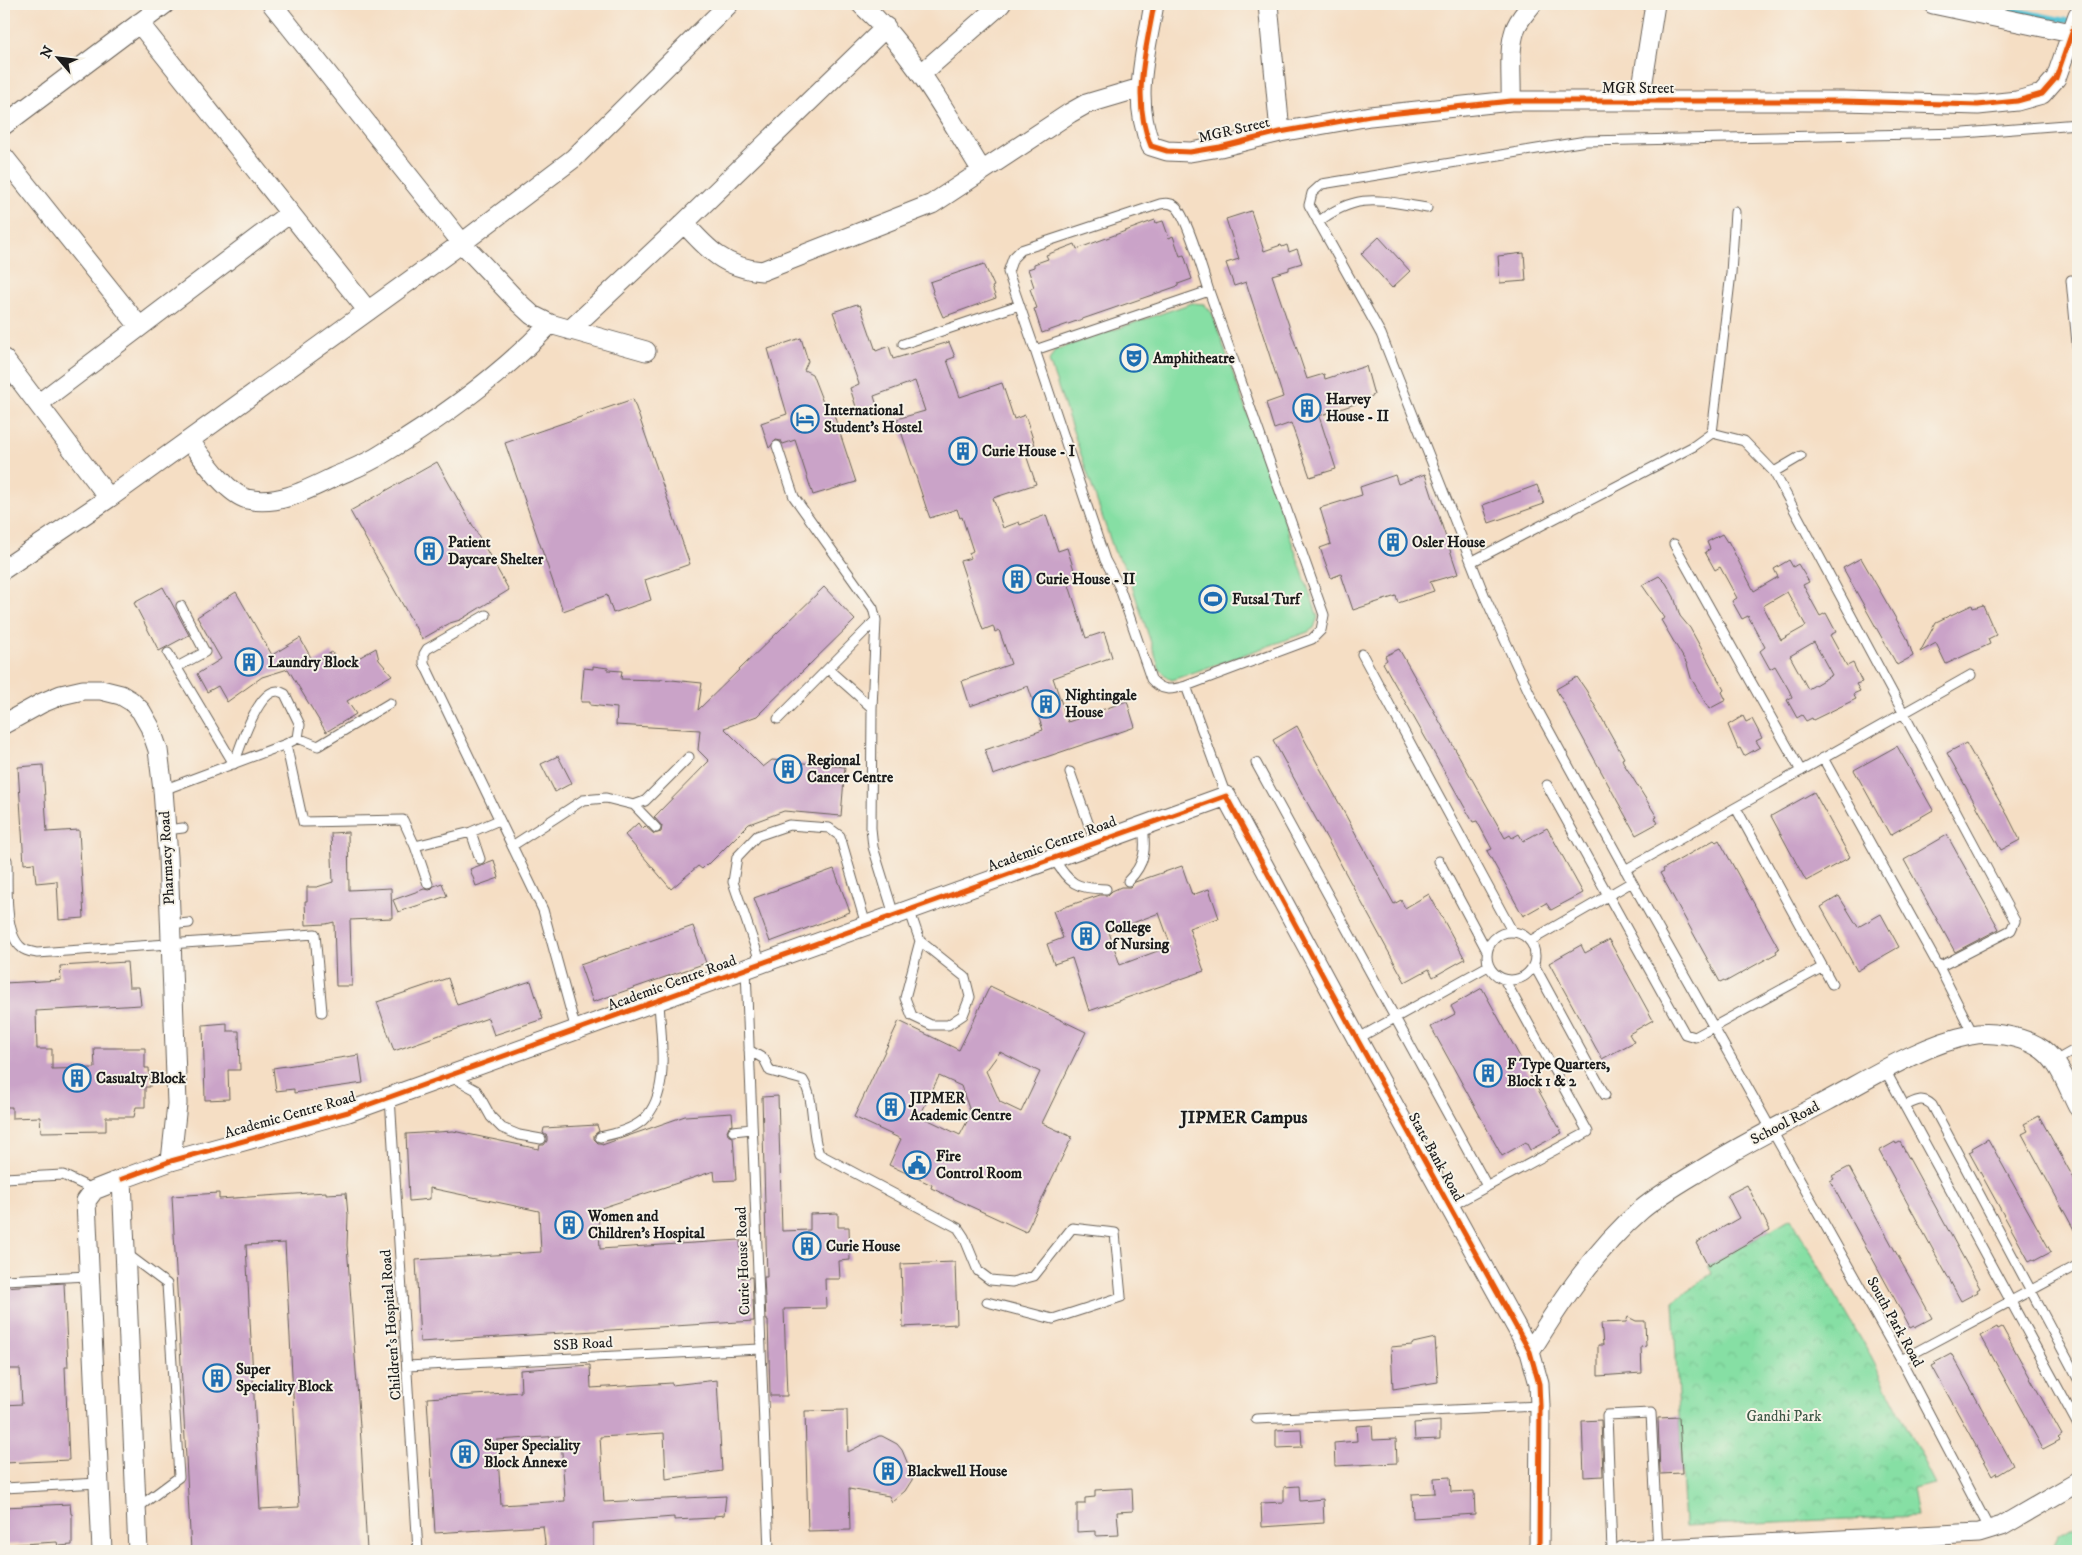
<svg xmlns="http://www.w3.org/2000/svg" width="2082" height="1555" viewBox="0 0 2082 1555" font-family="'IM FELL DW Pica',serif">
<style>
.grass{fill:#86dfa4;stroke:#517e60}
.park{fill:url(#park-crowns);stroke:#517e60}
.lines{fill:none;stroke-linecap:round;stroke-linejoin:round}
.stream{stroke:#5cc6d8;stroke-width:5.5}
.building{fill:#caa3c8;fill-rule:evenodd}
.lane-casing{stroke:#686057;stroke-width:11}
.street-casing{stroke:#686057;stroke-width:21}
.lane{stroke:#fff;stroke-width:9}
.street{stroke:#fff;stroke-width:19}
.cycleway-casing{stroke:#f7f3e8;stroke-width:8}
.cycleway{stroke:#e8590c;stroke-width:5}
.labels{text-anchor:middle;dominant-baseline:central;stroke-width:4;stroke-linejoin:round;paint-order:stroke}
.street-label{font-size:15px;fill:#1c1c1c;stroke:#f7f3e8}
.poi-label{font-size:15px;font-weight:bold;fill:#1c1c1c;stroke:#f7f3e8;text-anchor:start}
.park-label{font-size:15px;fill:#3c5645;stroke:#f7f3e8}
.quarter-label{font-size:18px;font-weight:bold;fill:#1c1c1c;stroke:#f7f3e8}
</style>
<defs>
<pattern id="park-crowns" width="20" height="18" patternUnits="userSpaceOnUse" patternTransform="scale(1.25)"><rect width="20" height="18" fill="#86dfa4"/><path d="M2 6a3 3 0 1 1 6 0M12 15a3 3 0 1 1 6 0" fill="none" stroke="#73bf8d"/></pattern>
</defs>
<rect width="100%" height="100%" fill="#f7f3e8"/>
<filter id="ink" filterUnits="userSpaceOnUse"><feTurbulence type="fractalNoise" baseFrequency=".02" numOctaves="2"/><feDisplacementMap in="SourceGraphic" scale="10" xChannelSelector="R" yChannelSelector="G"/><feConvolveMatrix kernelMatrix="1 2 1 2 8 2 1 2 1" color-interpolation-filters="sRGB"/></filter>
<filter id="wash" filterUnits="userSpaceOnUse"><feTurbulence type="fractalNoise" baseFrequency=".0096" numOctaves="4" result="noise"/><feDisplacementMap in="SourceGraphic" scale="20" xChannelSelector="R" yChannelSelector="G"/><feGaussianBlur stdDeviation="1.12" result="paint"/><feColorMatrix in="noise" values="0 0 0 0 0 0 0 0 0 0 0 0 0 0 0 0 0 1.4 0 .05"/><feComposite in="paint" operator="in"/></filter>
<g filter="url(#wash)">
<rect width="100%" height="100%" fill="#f5dec4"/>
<path class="grass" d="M1192,303l12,1 8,9 106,304 -4,11 -6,4 -136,48 -4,-2 -8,-8 -34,-102 -12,-17 -65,-190 6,-11z
M2078,1524v27h-28l8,-17z"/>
<path class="park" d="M1791,1218l77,133 68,133 -24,5 5,27 -232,10 -12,-224 39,-29 -4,-7z"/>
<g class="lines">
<path class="stream" d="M1986,4l86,18"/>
</g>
<g id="blocks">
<path class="building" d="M1251,211l13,40 17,-6 1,2 5,-2 2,7 8,-3 5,14 -13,4v3l-17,5 35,104 17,-5 1,5 41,-13 8,29 -16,8 -39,13 17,53 -26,8 -19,-54 -17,6 -8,-26 17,-6 -37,-115 -12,4 -8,-23 13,-4 -13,-40z
M1155,220l1,3 7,-2 6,17 4,-2 7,20 4,-1 8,24 -14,5v2l-136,47 -8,-24 3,-1 -7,-19 4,-2 -6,-18 6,-2v-3l14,-5 -2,-4 29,-11 2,5z
M1379,237l31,34 -18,17 -31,-34z
M1524,253l2,28 -26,2 -2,-27z
M984,264l10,22 -2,1 4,11 -53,19 -11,-25 1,-1 -3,-9z
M857,304l1,2 2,-1 16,46 13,-5 4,13 56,-17 6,15 -8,3 13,37 42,-14 12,36 11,-4 10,30 -11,4 12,35 -43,14 10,30 16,-6 1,3 26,-10 12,36 9,-3 9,28 -9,3 19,59 18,-6 8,25 -59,21 15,44 59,-21 8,26 -142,48 -8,-25 58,-20 -15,-44 -58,20 -8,-25 49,-17 -12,-34 -4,2 -2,-6 -10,4 -23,-69 11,-3 -2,-5 4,-2 -11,-34 -2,1 -3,-9 -27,9 -3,-8 -30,-91 28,-8 -10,-30 -41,15 3,10 -19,7 -8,-25 9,-4 -26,-72z
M801,338l7,23 -4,9 8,4 14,36 6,-1 24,73 -43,13 -18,-55 -12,4 -2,-3 -5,-1 -7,8 -8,-25 26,-9 -19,-65z
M633,399l57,165 -45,16 6,20 -38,13 -6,-18 -44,16 -58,-168z
M437,462l72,128 -49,30 -10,3 -28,16 -72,-128z
M1425,474l33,100 -28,8 4,9 -36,12 -2,-7 -43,14 -12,-36 -10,4 -11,-30 11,-4 -11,-36 42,-13 -2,-8 35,-12 3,9z
M1537,485l7,19 -55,19 -6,-18z
M1722,534l5,8 1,-1 26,50 24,-14 -4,-8 15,-9 4,7 5,-3 11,18 -6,3 17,31 6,-3 10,19 -6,3 17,31 6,-3 9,19 -6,2 4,7 -7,3 3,5 -43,21 -1,-2 -6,3 -4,-6 -5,3 -10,-18 5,-3 -3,-7 -14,-24 -5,3 -10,-18 5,-4 -17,-31 -6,3 -10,-18 5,-3 -17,-31 -5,3 -10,-18 5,-3 -3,-7zM1787,592l19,34 -25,14 -18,-34zM1814,642l18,33 -24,14 -18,-33z
M1861,558l46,80 6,18 -16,9 -54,-97z
M1659,576l7,7 8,14 6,19 10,12 34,62 -2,2 4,8 -17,9 -18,-31 -4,-14 -26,-44 4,-2 -23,-33z
M163,587l26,48 -30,16 -25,-48z
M824,587l31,33 -98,96 -33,12 39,39 9,-7 73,7 -4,49 -57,-5 -35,13 -40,40 -1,-1 -6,6 -4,-3 -27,23 -46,-54 13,-12 4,6 3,-3 9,8 7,-2 1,-6 -8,-9 55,-56 -11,-11 2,-20 -84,-5 1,-17 -27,-3v-3h-9l3,-34 9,1v-3l15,2v2l14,1 -1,8 40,1v-1l41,4 -4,27z
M236,592l36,63 28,-17 14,25 18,-11 9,16 35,-20 3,12 13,15 -45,26 9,13 -30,18 -38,-63 -26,8 -35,25 -9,-16 -11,6 -10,-18 24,-15 -24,-42z
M1972,605l1,3 10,-3 13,30 -8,4 2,5 -44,20 -10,-21 -16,9 16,-30z
M1399,649l106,189 5,-3 2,3 7,-4 4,7 24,-13 36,65 -32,17 -5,-7 -23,13 -36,-65 5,-2 -15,-28 -4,1 -90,-159 4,-3 -2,-4z
M1577,677l9,13 38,68 -2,1 2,5 33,53 -2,1 3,5 -22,12 -80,-146z
M1743,716l3,6 6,-3 10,19 -6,3 4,6 -16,9 -4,-8 -2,1 -10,-24z
M1297,726l97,178 7,-4 4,8 24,-14 36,65 -32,18 -4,-8 -24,13 -132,-242z
M1966,743l42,73 12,24 -19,10 -54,-97z
M1897,746l36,64 -43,25 -36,-65z
M558,756l14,27 -17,9 -14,-28z
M43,765l4,67 32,-2 5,88 -25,2 -2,-39 -21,2 -2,-20 -10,1 -6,-97z
M1814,792l36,65 -44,24 -35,-65z
M348,832l1,58 42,-2 1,30 -42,2 2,66h-16l-2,-64 -8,2 -20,1 -1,-24h2v-14h10l16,-5 -2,-49z
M1947,835l52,94 -44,23 -51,-92z
M1714,840l2,2 3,-2 60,109 -3,2 1,2 -52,29 -1,-2 -4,2 -60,-109 4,-2 -1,-2z
M494,860l5,18 -23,8 -6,-17z
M1182,866l10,29 17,-6 10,29 -30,10 15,43 -115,40 -17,-53 -18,6 -7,-20 16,-6 -10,-27 47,-16h8l4,-4 9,-4h9l5,-5zM1159,913l12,33 -51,19 -11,-33z
M834,869l16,43 -80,30 -16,-44z
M442,883l5,13 -49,16 -5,-12 31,-11 6,1 4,-4z
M1839,896l19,31 23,-13 18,33 -42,24 -36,-64z
M693,926l13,37 -113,39 -13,-37z
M1609,940l44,80 -24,14 5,8 -32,17 -53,-96 32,-18 4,8z
M127,962l2,25h10l2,18 -105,6 1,38h15v20l43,-1 -1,-20h51v20h4l1,19h-5v20h-9l-2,10h-28v14l-65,1 -1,-15 -28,1v-11h-8v-124l57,-3 -1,-14z
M448,978l9,27 74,-24 12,38 -49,16 -6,-17 -94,33 -17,-49z
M990,986l96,46 -44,91 30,14 -46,95 -95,-44 1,-3 -43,-20 12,-26 -47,-22 45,-96 60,29zM1000,1052l40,20 -19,40 -21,-10 -14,-31zM939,1076l22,10 10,28 -11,21 -40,-19z
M1482,988l80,145 -32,17 -4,-8 -24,14 -71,-129 24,-13 -4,-8z
M227,1023v8h12l1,39h-12l1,29 -24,1 -2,-75z
M359,1055l4,28 -69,10v-4l-18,2 -3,-23z
M778,1096l4,135 28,-1v-16l28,-1v14h11l1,33 -11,1 1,18h-15l1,29 -42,1 3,87h-17l-2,-76h-2l-2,-43h3l-5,-180z
M732,1113l1,12 -4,1 -2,5 1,4 5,2 3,43 -21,1 -1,-10 -116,38 2,40 140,-9 2,38 10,-1 2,44 -334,21 -4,-82 125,-8 -2,-41 -109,-23v11l-21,2 -3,-67 47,-3 86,18 1,-4h4l3,-4v-5l-4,-3 1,-5 53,-3 2,6 -5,4v4l4,4h3l1,2 83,-29z
M2039,1116l39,70v51l-56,-103 6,-3 -4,-7z
M1988,1139l63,113 -17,9 -1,-2 -4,2 -60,-109 4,-2 -1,-2z
M1895,1142l1,2 4,-2 80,146 -3,2 1,2 -17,9 -82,-150z
M1849,1167l83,151 -17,9 -1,-2 -4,2 -80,-146 4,-2 -2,-3z
M1747,1185l23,45 -62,36 -12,-23 43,-25 -12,-23z
M326,1192v2l20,-1 2,22 -1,30 14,196 6,110h-176l-19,-355 47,-3v6zM285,1243l14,264 -39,2 -14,-264z
M955,1262l2,62 -54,3 -2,-63z
M64,1283l4,84h-3l4,93 -65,3v-58l18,-1 -2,-35h-13l-3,-82z
M1628,1317l8,4h9l1,25 -5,1 1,26 -44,3v-31h5l-2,-22 25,-1z
M1997,1327l1,2 4,-2 60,108 -4,3 2,2 -17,9 -62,-113z
M1435,1338l3,44 -45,7 -2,-42 21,-2 1,-2z
M1951,1353l62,112 -16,10 -1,-3 -4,3 -60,-109 4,-2 -2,-2z
M590,1365l1,23 81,-5v2l45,-5 5,91 -56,8 -2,-46 -64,4 4,65 122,-6 -2,19 -10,1v2l-40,2v-3l-81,6v28h-47l-3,-25 -108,7 -8,-135 94,-6 -1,-22zM561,1436l4,65 -64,4 -4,-65z
M847,1410l1,42 31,-16h3l15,8 5,6 8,19h4l-2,11 -7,11 -13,11 -3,-6 -40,-7 1,41 -42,1 -3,-120z
M1679,1417l3,56 -22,1 -2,-56z
M1601,1420l2,56 -19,1 -2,-56z
M1440,1421v18l-25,1 -1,-17z
M1372,1425l1,15 23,-1 1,24 -62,3 -1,-23 23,-2 -1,-15z
M1301,1429l1,18 -26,1v-18z
M1450,1477l1,15 23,-1 1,23 -62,4 -1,-24 23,-1 -1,-15z
M1299,1486l1,15 23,-2 1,24 -62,4 -1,-24 23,-1v-15z
M1132,1488l1,23 -16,1 2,23 -23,1v-5l-19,1v-28h8v-6l10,-1v-7z
M70,1504l1,10h1v31l-14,1 -1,-4 -53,3v-38z"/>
</g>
</g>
<g filter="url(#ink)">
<use href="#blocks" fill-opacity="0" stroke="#686057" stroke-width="1"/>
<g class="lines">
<g class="lane-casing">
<path id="lane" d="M1318,222c41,-31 62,-21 109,-14
M2071,280l7,74
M1209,291l115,324 -3,15 -9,9 -126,47c-15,4 -24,6 -35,-7l-32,-93 -14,-26 -70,-210z
M903,344l116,-39
M1035,350l-27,-78 5,-14 8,-8 139,-46c5,-1 11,-1 15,2 11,7 29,70 34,85
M1712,433l32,8 30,31 241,449 -4,9 -72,37
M777,446l17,51 79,111 3,12 -4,88 -1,120 2,19 21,68
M1774,472l27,-16
M1674,544l127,227
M1471,562l223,-116 18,-13 19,-160 4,-61
M486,615l-59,34 -3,5v9l119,247 33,120
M168,653l66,111
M1362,654l150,277
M177,667l28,-15 -24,-46
M828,669l44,39
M1186,686l40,110
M778,719l98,-99
M298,738l20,8 72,-43
M1823,758l116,209 34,67
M1256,763l231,423
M234,764c6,-16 23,-74 44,-73 1,0 7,3 7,3l15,31 -2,13 -12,6
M1070,772l25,70
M1547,785l138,249 10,3 128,-70
M163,790l123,-46 17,78 100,-2 12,26 56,-14 28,-12
M634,805l22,23
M1736,808l96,176
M4,825l1,2
M166,830l17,-2
M471,832l9,27
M415,846l13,38
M512,846l71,-46 23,-2 28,7 11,-4 44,-44
M1053,858c18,26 20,30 53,31
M7,860c1,22 -4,74 15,88 3,3 10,4 15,5l278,-19 7,78
M1439,861l48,90
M1625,870l346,-195
M1128,881c18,-18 18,-32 15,-56
M909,909l11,32 45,36 5,20 -7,18 -15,10h-17l-19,-9 -7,-18 15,-57
M170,925l19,-2
M1487 956a24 24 0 1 1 48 0a24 24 0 1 1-48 0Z
M1530,941l102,-59
M761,964l-28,-82 4,-25 20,-21 32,-11 40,3 11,8 26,89
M1534,965l71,130
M746,969l23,582
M1357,1039l131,-73
M749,1050l15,9 6,12 33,9c13,22 7,50 16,74l139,74 6,9 14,34 12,9 22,2 22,-6 38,-48 43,5 6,64 -68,22 -66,-17
M2055,1061l23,-13
M1885,1070l193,355
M452,1077l24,13 15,27 11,11 17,7 22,4
M390,1097l28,454
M1905,1106c11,-5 17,-10 27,-1l146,274
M733,1131l19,-2
M600,1137c15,-3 31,-7 43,-17 29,-26 17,-85 16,-119
M4,1178l59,-3 31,15
M1449,1207l139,-75 -84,-153
M127,1254l40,30 12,193 -43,32
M4,1280l85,-4
M1901,1360l177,-95
M407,1366l353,-17
M1256,1419l284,-13
M4,1488l95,-5
M1990,1530l-89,-170 -269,-478 -97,-177 -50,-108 -104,-263 -72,-129 3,-12 10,-9 264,-43 378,-8 114,-9
M1612,1551l-5,-136 44,-2 7,137"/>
</g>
<g class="street-casing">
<path id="street" d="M272,4l190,239 57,60 13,12 18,9 96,27
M861,4c52,48 84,107 121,167
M1154,4c-8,48 -23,95 -3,142l16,5 23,1 30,-5 60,-15 90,-16 141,-15h334l133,4 39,-4 25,-7 14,-16 22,-63
M1268,4l12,128
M1933,4l138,29
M139,23l229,288
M921,74l80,-70
M1640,100l15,-96
M1511,101c1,-23 -3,-50 4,-71 3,-10 11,-18 17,-26
M4,125l161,-121
M4,157l135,169
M684,223c23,26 41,45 78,48l170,-67 138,-91 16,-9 54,-16
M570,330l114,-107 202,-196
M4,359l105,139
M38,404l252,-191
M189,440c13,17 37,53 58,59 31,7 60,-9 87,-22 16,-7 33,-13 48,-23 60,-36 119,-79 168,-130
M4,569l105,-71 353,-255 112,-85 155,-154
M4,724l38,-21 19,-8 22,-5h18l20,5 10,6 10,10 9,16 8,23 5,40 5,67 9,247 -6,57
M122,1179l49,-18 177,-49 878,-316 131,243 173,313 9,32 1,22 -1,145
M1530,1352c32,-52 65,-102 111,-142 18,-15 37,-26 57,-38 41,-26 85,-48 129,-71 43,-23 96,-57 144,-66 18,-4 49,1 66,11 22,12 30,40 41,61
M102,1551l-16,-350 8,-11 28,-11 16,372
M1623,1551l356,-18 23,-7 76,-44"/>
</g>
<use href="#lane" class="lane"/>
<use href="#street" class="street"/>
<g class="cycleway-casing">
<path id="cycleway" d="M1154,4c-8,48 -23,95 -3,142l16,5 23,1 30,-5 60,-15 90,-16 141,-15h334l133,4 39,-4 25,-7 14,-16 22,-63
M122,1179l49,-18 177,-49 878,-316 131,243 173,313 9,32 1,22 -1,145"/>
</g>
<use href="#cycleway" class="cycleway"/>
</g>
</g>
<defs>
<g id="theatre-ring" transform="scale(1.4375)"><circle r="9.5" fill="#f7f3e8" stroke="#1f6fb2" stroke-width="1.5"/><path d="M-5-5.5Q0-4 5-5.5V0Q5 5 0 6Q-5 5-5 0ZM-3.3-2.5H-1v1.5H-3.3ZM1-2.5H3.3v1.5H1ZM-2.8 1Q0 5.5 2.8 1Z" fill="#1f6fb2"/></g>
<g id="building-ring" transform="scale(1.4375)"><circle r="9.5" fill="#f7f3e8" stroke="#1f6fb2" stroke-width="1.5"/><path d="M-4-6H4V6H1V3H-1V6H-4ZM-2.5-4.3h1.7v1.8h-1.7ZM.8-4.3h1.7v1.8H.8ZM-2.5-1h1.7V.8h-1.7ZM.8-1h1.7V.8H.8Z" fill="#1f6fb2"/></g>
<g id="hotel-ring" transform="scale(1.4375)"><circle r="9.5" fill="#f7f3e8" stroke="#1f6fb2" stroke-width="1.5"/><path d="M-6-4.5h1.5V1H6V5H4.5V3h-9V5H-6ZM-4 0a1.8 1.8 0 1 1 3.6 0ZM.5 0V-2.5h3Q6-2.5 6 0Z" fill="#1f6fb2"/></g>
<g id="stadium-ring" transform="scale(1.4375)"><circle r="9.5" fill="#f7f3e8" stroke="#1f6fb2" stroke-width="1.5"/><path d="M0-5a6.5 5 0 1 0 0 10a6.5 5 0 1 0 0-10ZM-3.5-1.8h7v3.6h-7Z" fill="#1f6fb2"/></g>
<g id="civic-ring" transform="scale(1.4375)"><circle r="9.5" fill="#f7f3e8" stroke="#1f6fb2" stroke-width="1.5"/><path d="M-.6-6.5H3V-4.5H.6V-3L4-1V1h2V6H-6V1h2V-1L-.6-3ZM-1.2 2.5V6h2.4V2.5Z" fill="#1f6fb2"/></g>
</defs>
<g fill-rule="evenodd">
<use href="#theatre-ring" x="1134" y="358"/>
<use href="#building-ring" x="1307" y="408"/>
<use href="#hotel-ring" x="805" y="419"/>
<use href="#building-ring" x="963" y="451"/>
<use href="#building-ring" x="1393" y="542"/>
<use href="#building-ring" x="429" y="551"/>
<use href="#building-ring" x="1017" y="579"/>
<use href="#stadium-ring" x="1213" y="599"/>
<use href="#building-ring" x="249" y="662"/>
<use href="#building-ring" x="1046" y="704"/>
<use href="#building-ring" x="788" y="769"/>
<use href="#building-ring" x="1086" y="936"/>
<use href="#building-ring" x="1488" y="1073"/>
<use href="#building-ring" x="77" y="1078"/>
<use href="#building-ring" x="891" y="1107"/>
<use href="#civic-ring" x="917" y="1165"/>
<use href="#building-ring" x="569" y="1225"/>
<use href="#building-ring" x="807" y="1246"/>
<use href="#building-ring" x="217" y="1378"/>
<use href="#building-ring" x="465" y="1454"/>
<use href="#building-ring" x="888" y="1471"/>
</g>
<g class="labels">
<g class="street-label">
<text x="1638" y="88">MGR Street</text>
<text transform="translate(1234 130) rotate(-13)">MGR Street</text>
<text transform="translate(1052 844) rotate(-20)">Academic Centre Road</text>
<text transform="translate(167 858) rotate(-93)">Pharmacy Road</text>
<text transform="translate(672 983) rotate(-20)">Academic Centre Road</text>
<text transform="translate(290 1115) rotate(-16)">Academic Centre Road</text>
<text transform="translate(1785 1123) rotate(-28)">School Road</text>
<text transform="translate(1436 1157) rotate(61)">State Bank Road</text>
<text transform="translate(743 1261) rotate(-92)">Curie House Road</text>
<text transform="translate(1895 1322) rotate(61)">South Park Road</text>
<text transform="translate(391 1325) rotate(-94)">Children's Hospital Road</text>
<text transform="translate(583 1344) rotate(-3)">SSB Road</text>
</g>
<g class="poi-label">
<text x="1153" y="358">Amphitheatre</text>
<text x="1326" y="399">Harvey<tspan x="1326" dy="17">House - II</tspan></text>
<text x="824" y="410">International<tspan x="824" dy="17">Student's Hostel</tspan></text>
<text x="982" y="451">Curie House - I</text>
<text x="448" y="542">Patient<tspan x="448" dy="17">Daycare Shelter</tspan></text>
<text x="1412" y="542">Osler House</text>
<text x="1036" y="579">Curie House - II</text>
<text x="1232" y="599">Futsal Turf</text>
<text x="268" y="662">Laundry Block</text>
<text x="1065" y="695">Nightingale<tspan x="1065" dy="17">House</tspan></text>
<text x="807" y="760">Regional<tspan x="807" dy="17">Cancer Centre</tspan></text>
<text x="1105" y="927">College<tspan x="1105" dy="17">of Nursing</tspan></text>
<text x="1507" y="1064">F Type Quarters,<tspan x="1507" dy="17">Block 1 &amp; 2</tspan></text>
<text x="96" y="1078">Casualty Block</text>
<text x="910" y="1098">JIPMER<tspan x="910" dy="17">Academic Centre</tspan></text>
<text x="936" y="1156">Fire<tspan x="936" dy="17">Control Room</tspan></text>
<text x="588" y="1216">Women and<tspan x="588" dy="17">Children's Hospital</tspan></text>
<text x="826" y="1246">Curie House</text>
<text x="236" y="1369">Super<tspan x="236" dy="17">Speciality Block</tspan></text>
<text x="484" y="1445">Super Speciality<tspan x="484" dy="17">Block Annexe</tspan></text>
<text x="907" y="1471">Blackwell House</text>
</g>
<g class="park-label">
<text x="1784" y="1416">Gandhi Park</text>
</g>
<g class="quarter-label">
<text x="1244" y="1118">JIPMER Campus</text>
</g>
</g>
<rect width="2082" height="1555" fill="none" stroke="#f7f3e8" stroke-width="20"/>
<g transform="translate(58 58) rotate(298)" stroke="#f7f3e8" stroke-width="4" paint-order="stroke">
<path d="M0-4L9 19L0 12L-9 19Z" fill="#1c1c1c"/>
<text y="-8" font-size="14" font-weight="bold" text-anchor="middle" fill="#1c1c1c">N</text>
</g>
</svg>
